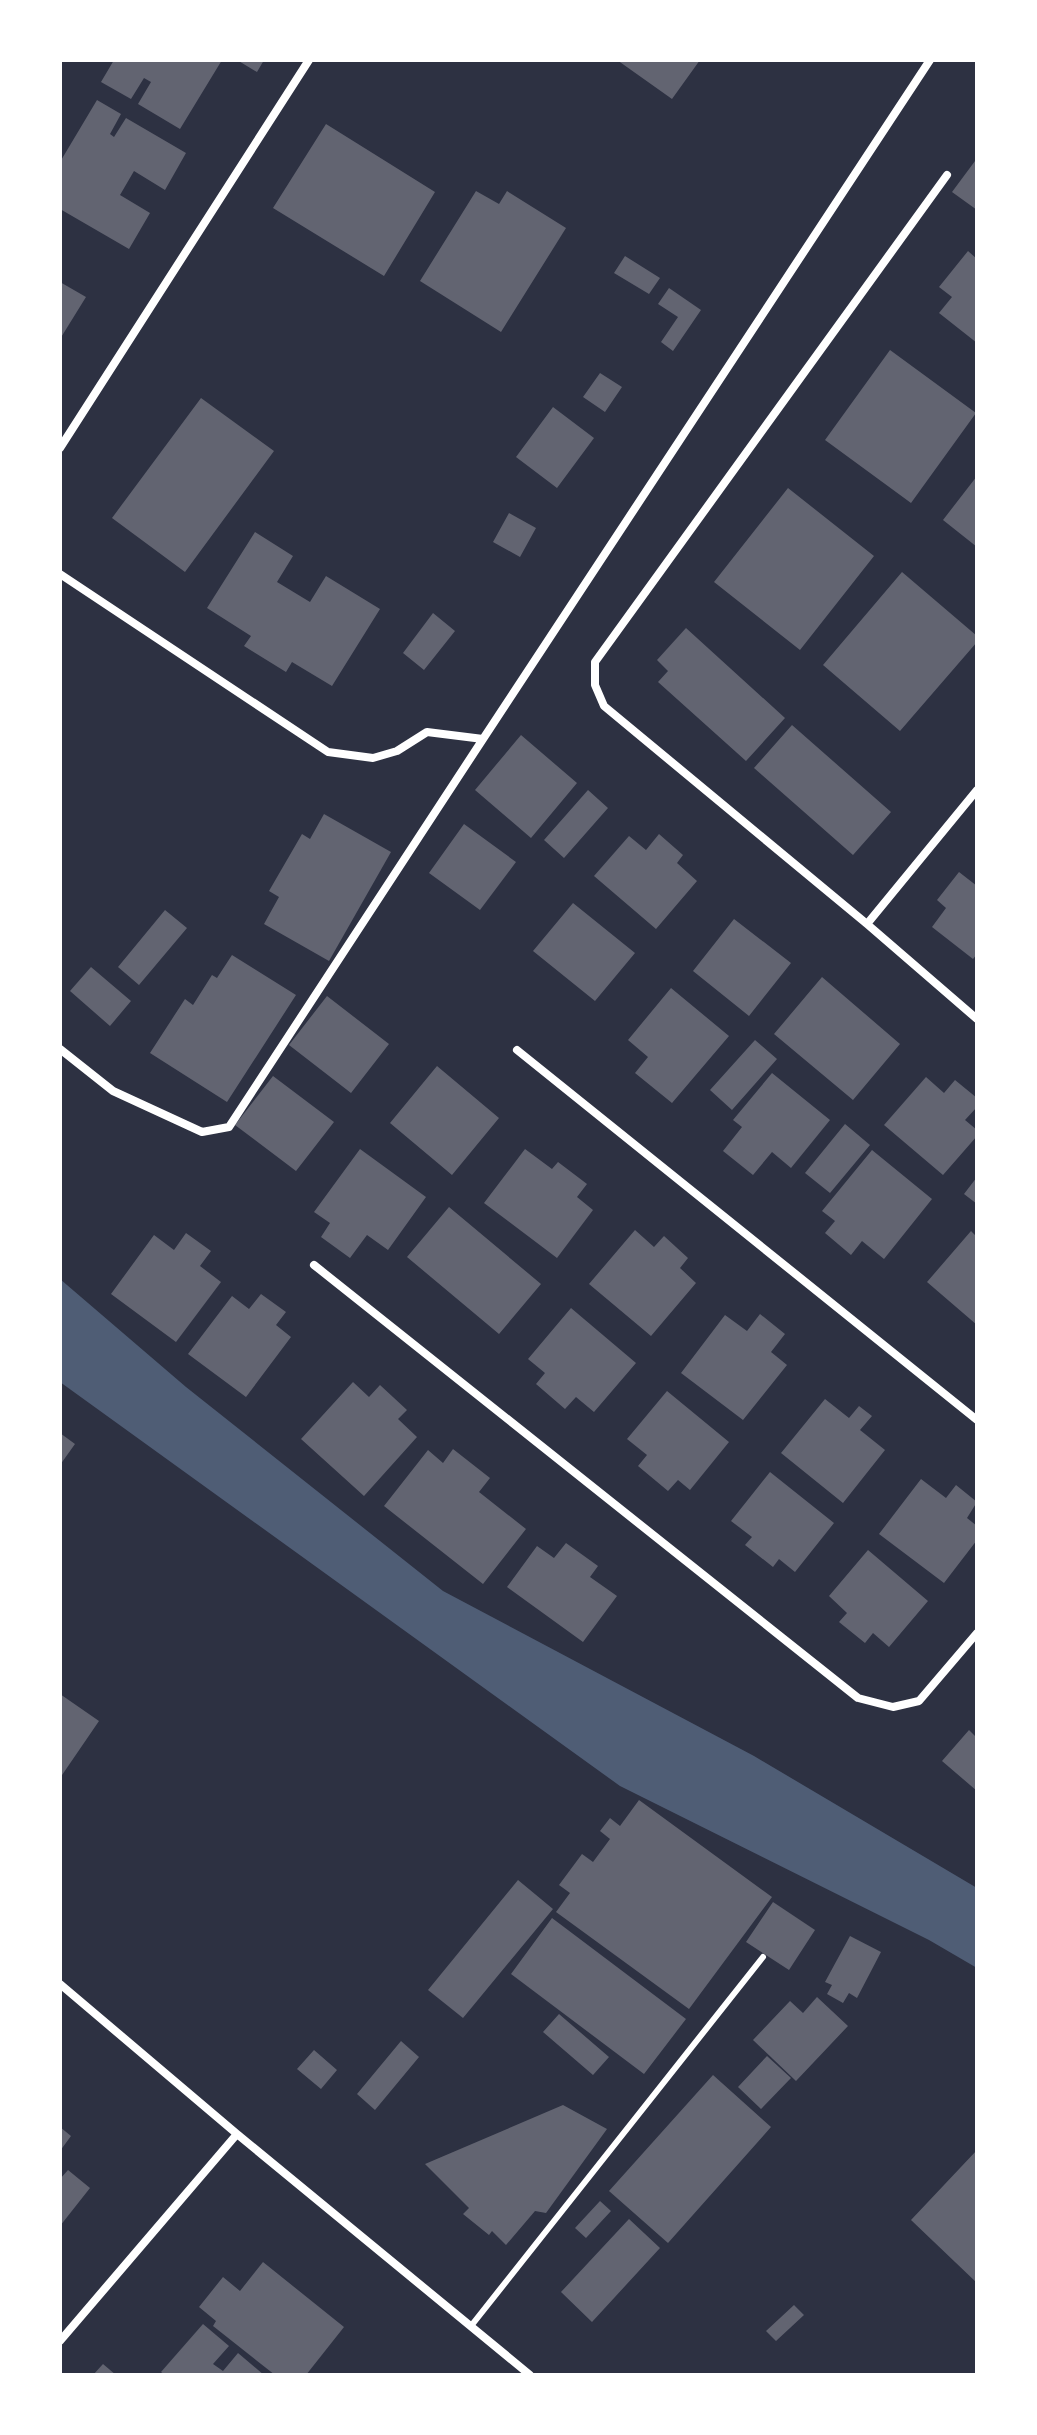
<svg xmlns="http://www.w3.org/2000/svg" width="1037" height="2435" viewBox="0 0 1037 2435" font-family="Quicksand,sans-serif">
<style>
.water{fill:#4f5d75}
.building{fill:#626471}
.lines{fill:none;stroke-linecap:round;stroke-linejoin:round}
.service{stroke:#fff;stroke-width:6}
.minor{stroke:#fff;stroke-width:8}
</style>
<rect width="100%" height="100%" fill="#2d3142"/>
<path class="water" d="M60,1279l126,108 257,204 311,165 223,132v80l-48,-28 -309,-154 -560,-404z"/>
<path class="building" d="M114,60h108l-42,69 -42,-25 13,-22 -7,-4 -13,21 -30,-17z
M237,60h27l-7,12z
M617,60h83l-28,39z
M97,100l24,14 -11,20 4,3 12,-19 60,35 -21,37 -31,-19 -14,24 30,18 -21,36 -69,-40v-47z
M326,124l109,68 -51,84 -111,-68z
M975,161l2,1v48l-25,-18z
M476,191l23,13 8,-13 59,37 -65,104 -81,-51z
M968,251l9,8v84l-38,-30 13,-16 -13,-10z
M625,256l35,22 -11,16 -35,-21z
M60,282l26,15 -26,42z
M669,288l32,22 -28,41 -12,-9 17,-25 -20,-13z
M890,350l86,63 -65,90 -86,-63z
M600,373l22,14 -17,25 -22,-15z
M201,398l73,53 -89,121 -73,-54z
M553,407l41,31 -37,50 -41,-31z
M977,476v71l-34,-27z
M788,488l86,68 -74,94 -86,-68z
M509,513l27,15 -16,29 -27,-15z
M255,532l38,24 -16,26 33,20 16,-26 54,33 -48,77 -40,-24 -6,10 -42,-26 7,-10 -44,-28z
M902,572l75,64v6l-77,89 -77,-66z
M433,613l22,18 -31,39 -21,-17z
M686,628l99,90 -39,43 -88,-79 10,-11 -11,-11z
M792,725l99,87 -38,43 -99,-87z
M521,735l56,48 -46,55 -56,-48z
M588,790l20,18 -44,50 -20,-18z
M324,814l67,38 -62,109 -65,-37 15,-27 -10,-6 33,-57 8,5z
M464,824l52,38 -36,48 -51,-37z
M659,834l24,21 -6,8 20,18 -41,48 -62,-53 35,-40 17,14z
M959,872l18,14v68l-4,5 -41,-32 14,-19 -9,-8z
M573,903l62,50 -40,48 -62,-50z
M165,910l22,18 -48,57 -21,-18z
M734,919l57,44 -42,53 -56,-45z
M232,955l64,40 -69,107 -77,-49 35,-54 8,6 19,-30 5,3z
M91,967l40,34 -21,25 -40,-35z
M822,977l78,67 -47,56 -79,-66z
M671,988l58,48 -57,67 -37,-30 13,-16 -20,-17z
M327,996l62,48 -38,49 -62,-48z
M755,1040l22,19 -45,51 -22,-20z
M437,1066l62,52 -47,57 -62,-52z
M772,1073l58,47 -39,48 -19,-16 -19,23 -30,-24 19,-24 -9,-7z
M273,1076l61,46 -38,49 -61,-46z
M926,1077l18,16 11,-13 22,18v9l-12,13 12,10v6l-34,39 -59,-50z
M845,1124l25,21 -40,48 -25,-20z
M360,1149l66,48 -38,53 -21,-15 -17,23 -29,-21 9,-14 -16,-11z
M525,1149l27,20 6,-7 29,22 -10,13 16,13 -36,48 -73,-55z
M872,1150l60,49 -48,60 -22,-18 -11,14 -26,-22 10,-12 -13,-10z
M977,1177v27l-13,-10z
M449,1207l92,77 -42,50 -92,-77z
M635,1230l19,17 10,-11 24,22 -8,10 16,15 -45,53 -62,-52z
M971,1231l6,6v88l-50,-43z
M186,1233l25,18 -11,15 21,16 -45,60 -65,-48 43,-59 20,15z
M261,1294l25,18 -10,13 15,12 -45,60 -58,-43 44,-58 17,13z
M571,1308l65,55 -42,49 -18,-15 -11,12 -29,-25 9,-11 -17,-14z
M760,1314l25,20 -14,18 16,13 -44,55 -62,-47 44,-58 22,16z
M353,1382l16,15 11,-12 27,25 -9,9 19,18 -53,59 -63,-57z
M667,1391l62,51 -39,48 -12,-10 -10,11 -30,-25 9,-11 -20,-16z
M825,1399l24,19 10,-12 13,10 -12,14 25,20 -42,53 -62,-50z
M60,1433l15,11 -15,21z
M453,1449l37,29 -11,14 47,37 -43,55 -99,-78 44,-56 15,13z
M770,1472l64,51 -39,49 -16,-13 -6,8 -28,-22 7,-8 -21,-16z
M921,1479l25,19 10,-13 21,17 -10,16 10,8v14l-33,43 -65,-49z
M566,1543l32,23 -8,11 27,19 -34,46 -76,-55 30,-41 17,12z
M868,1550l60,51 -39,46 -16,-14 -8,10 -26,-21 8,-9 -18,-17z
M60,1694l39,27 -39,57z
M969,1730l8,8v53l-35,-30z
M639,1800l133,97 -83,112 -133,-97 14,-19 -11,-8 23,-31 11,8 17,-23 -10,-8 10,-13 10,8z
M518,1880l35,29 -90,109 -35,-28z
M773,1902l42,28 -26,40 -43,-28z
M552,1918l134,101 -42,55 -133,-100z
M850,1936l31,16 -24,46 -8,-5 -6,10 -16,-9 5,-9 -7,-3z
M817,1997l31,29 -52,55 -43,-41 37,-39 13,12z
M559,2014l50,43 -16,18 -50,-43z
M401,2041l18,16 -44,53 -18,-16z
M314,2050l23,20 -16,19 -24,-20z
M767,2056l24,22 -30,31 -23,-22z
M713,2075l58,52 -103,116 -59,-52z
M563,2105l44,24 -61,84 -11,-2 -29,34 -14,-14 -3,4 -26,-21 6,-6 -44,-44z
M60,2127l11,9 -11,15z
M977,2150v133l-66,-63z
M68,2170l22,18 -30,38v-47z
M600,2201l11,10 -25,27 -11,-10z
M629,2219l31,29 -68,74 -31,-30z
M263,2262l81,65 -38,48h-31l-62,-49 3,-5 -17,-14 24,-30 17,14z
M794,2305l10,10 -28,26 -10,-10z
M203,2324l26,22 -16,18 10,7 15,-18 26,22h-99l-4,-3z
M103,2364l13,11h-23z"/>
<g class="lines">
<path class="service" d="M471,2326l292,-369"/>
<path class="minor" d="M947,175l-352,487v23l9,21 263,218 110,95
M60,448l249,-388
M60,574l268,178 45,6 24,-7 30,-19 56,7 447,-679
M867,924l110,-134
M60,1049l53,42 89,41 27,-5 254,-388
M517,1050l460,370
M314,1265l544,433 35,9 26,-6 58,-68
M60,1984l177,150 293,241
M60,2341l177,-207"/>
</g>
<rect width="1037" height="2435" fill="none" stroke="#ffffff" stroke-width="124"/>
</svg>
